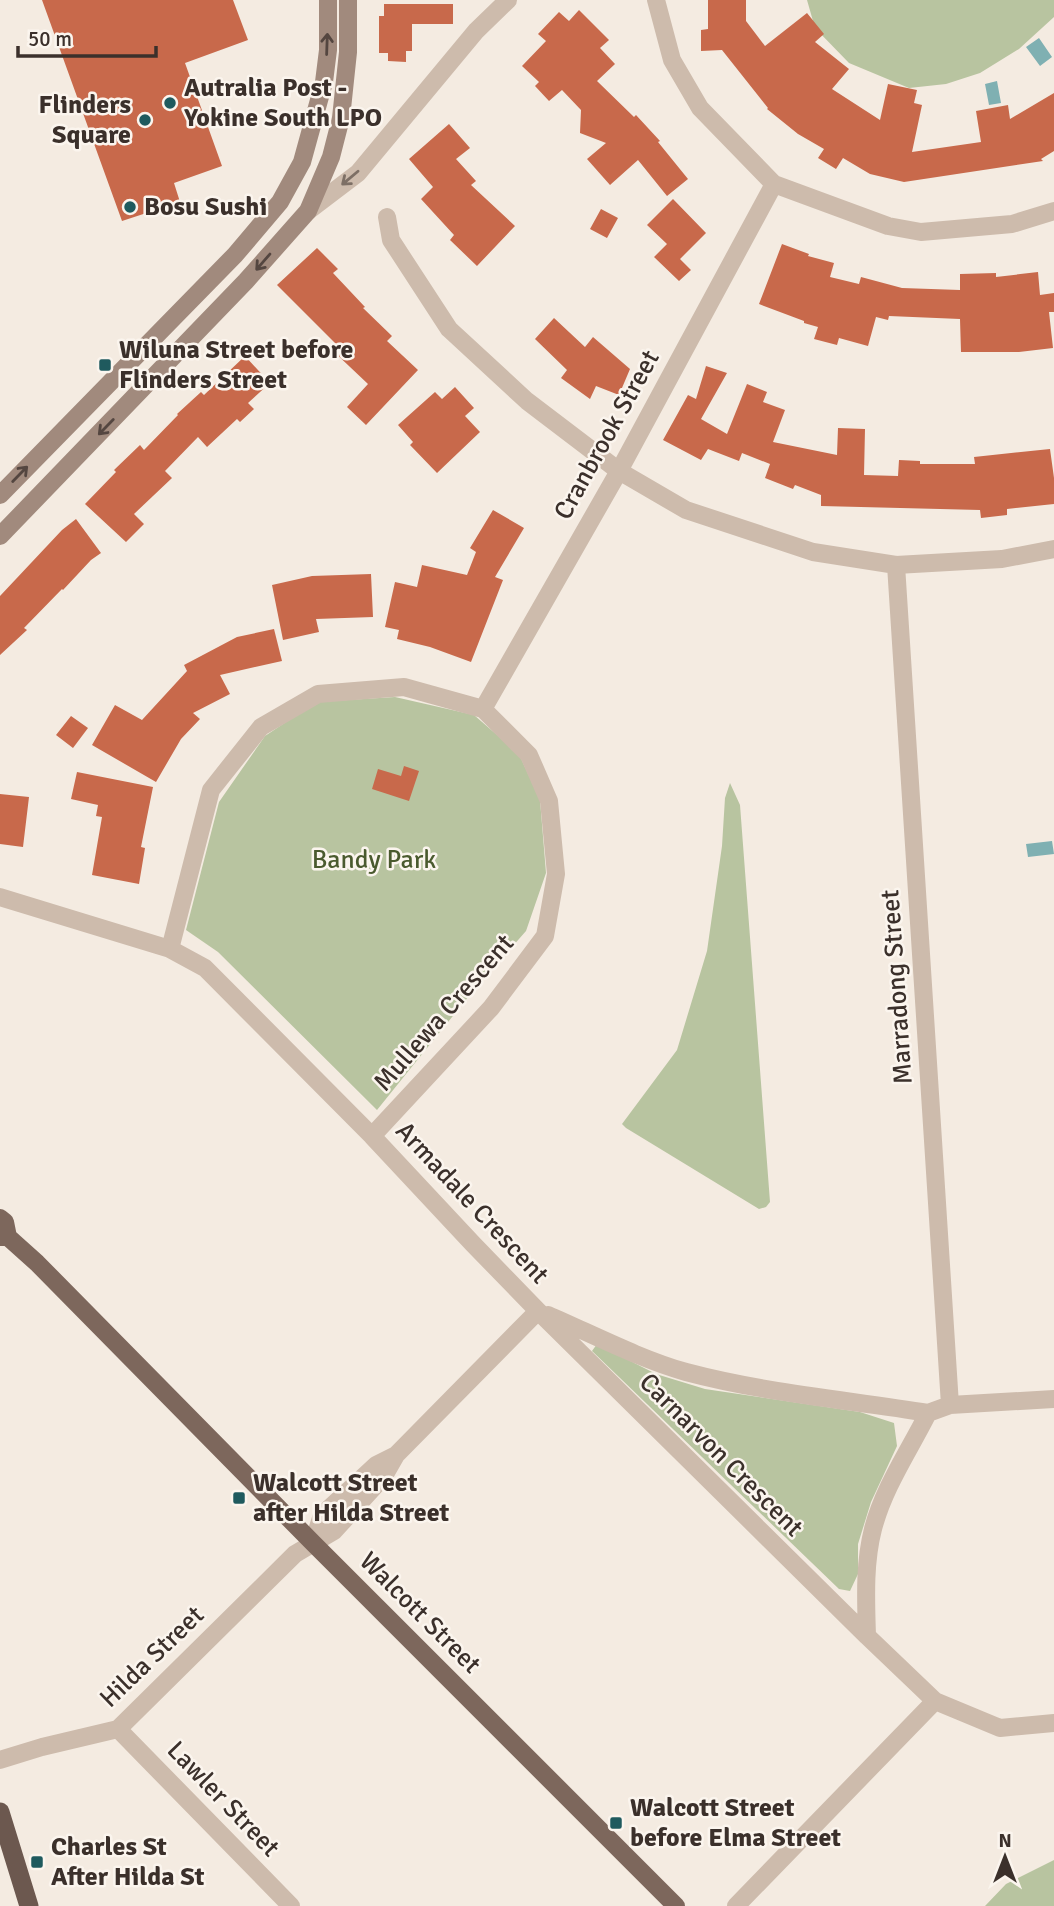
<svg xmlns="http://www.w3.org/2000/svg" width="1054" height="1906" viewBox="0 0 1054 1906" font-family="Signika,sans-serif">
<style>
.green{fill:#b8c4a0}
.water{fill:#7fb0b2}
.building{fill:#c8694b}
.lines{fill:none;stroke-linecap:round;stroke-linejoin:round}
.minor{stroke:#cdbbac;stroke-width:18}
.secondary{stroke:#a18a7d;stroke-width:18}
.primary{stroke:#7d675c;stroke-width:18}
.trunk{stroke:#6c584f;stroke-width:19}
.oneway{stroke:#544640}
.oneway2{stroke:#7d6f65}
.poi-dot{fill:#1f5a5e;stroke:#fbf5ee;stroke-width:2.5}
.labels{text-anchor:middle;dominant-baseline:central;stroke-width:5;stroke-linejoin:round;paint-order:stroke}
.poi-label{font-size:26px;font-weight:bold;fill:#3b302b;stroke:#fbf5ee;text-anchor:start}
.street-label{font-size:26px;fill:#3b302b;stroke:#fbf5ee}
.park-label{font-size:26px;fill:#4a5a2e;stroke:#fbf5ee}
</style>
<rect width="100%" height="100%" fill="#f4ebe1"/>
<path class="green" d="M807,0h247v17l-35,32 -39,24 -34,11 -37,4 -60,-25 -34,-35z
M395,697l79,18 45,39 21,46 6,73 -20,58 -57,65 -92,114 -159,-158 -32,-22 33,-128 46,-66 51,-34z
M730,783l10,22 30,397 -4,5 -7,2 -133,-81 -4,-4 55,-74 30,-99 15,-105 3,-48z
M597,1344l59,30 49,15 155,23 34,11 3,23 -26,56 -13,42v30l-8,17 -11,-2 -247,-238z
M1054,1860v46h-69l21,-22z"/>
<path class="water" d="M1039,38l13,19 -12,9 -14,-19z
M997,81l4,22 -12,2 -4,-21z
M1052,841l2,13 -26,3 -2,-13z"/>
<path class="building" d="M42,0h191l15,40 -63,23 37,103 -48,17 6,19 -58,19z
M708,0h38v21l19,25 42,-33 17,21 -9,8 34,27 -17,20 48,31 8,-36 29,6 -3,13 8,2 -10,47 69,-10 -5,-31 32,-6 2,14 44,-26v58l-13,8 2,2 -139,21 -34,-8 -27,-16 -7,11 -18,-11 6,-9 -26,-15 -31,-25 1,-1 -46,-58 -21,1v-21l7,-1z
M384,4h69v20h-41v27h-6v11l-18,-1v-8h-9v-37h5z
M579,10l30,30 -9,8 15,16 -18,17 37,36 2,-2 24,26 -2,1 30,37 -21,17 -29,-36 -28,25 -23,-26 19,-16 -26,-10 1,-23 -19,-20 -13,11 -14,-15 4,-4 -17,-16 24,-25 -8,-7 21,-22 10,9z
M449,124l21,24 -14,11 20,22 -5,4 44,41 -38,40 -27,-26 4,-5 -33,-36 12,-12 -24,-28z
M673,199l33,34 -26,26 11,11 -12,11 -25,-24 13,-13 -20,-19z
M601,209l17,9 -11,20 -17,-9z
M782,244l27,10 -1,2 26,7 -4,14 29,7 2,-7 41,11 58,2v-16l36,-1v4l42,-5 2,23 14,-2v19h-5l4,36 -34,4h-58l-1,-33 -71,-3 -1,4 -12,-3 -8,29 -29,-8 -2,7 -23,-6 4,-12 -14,-4v-2l-45,-17z
M317,248l21,21 -5,4 32,34 -2,1 29,28 -5,5 31,29 -52,55 -19,-18 21,-23 -37,-35 5,-5 -59,-59z
M554,318l31,29 8,-10 37,32 -11,26 -23,-9 -6,13 -29,-21 6,-8 -32,-31z
M245,356l25,27 -22,20 6,6 -14,13 -3,-3 -30,28 -9,-10 -33,34 7,7 -38,36 10,10 -18,18 -41,-38 31,-32 -2,-2 26,-25 4,5 34,-35 -1,-1 24,-22 3,3z
M706,366l21,7 -26,46 26,15 20,-50 20,8 -4,10 22,8 -12,32 64,13 1,-27 27,1 -1,46 34,1 1,-16 21,1v3h55l-1,-7 76,-8 4,29v26l-47,5v6l-26,3 -1,-8 -159,-4v-11l-26,-10 -2,4 -28,-11 5,-14 -28,-11 -3,8 -31,-12 -7,11 -38,-20 25,-45 8,4z
M455,387l19,21 -9,8 15,16 -43,41 -27,-28 3,-3 -15,-17 37,-33 7,7z
M493,510l31,18 -29,49 8,3 -32,82 -41,-15 -33,-8 2,-9 -14,-3 10,-45 22,5 5,-22 45,10 9,-23 -6,-4z
M76,519l25,34 -10,7 -28,30 -1,-1 -38,39 3,2 -27,25v-59l62,-66z
M371,574l2,43 -57,2 3,13 -36,8 -11,-55 40,-9z
M274,629l8,32 -62,14 10,19 -37,19 7,6 -19,20 -25,43 -64,-37 23,-40 27,15 45,-49 -3,-6 53,-28z
M71,716l17,12 -15,20 -17,-13z
M404,766l15,5 -10,30 -37,-12 6,-20 23,7z
M77,772l76,15 -12,60 4,1 -6,36 -47,-9 10,-58 -6,-1 2,-11 -27,-6z
M0,794l29,3 -6,50 -23,-3z"/>
<g class="lines">
<path class="minor" d="M656,0l16,60 28,48 74,76 114,42 33,6 91,-8 42,-13
M308,211l50,-38 118,-142 32,-31
M387,217l4,23 58,89 78,72 92,70 67,39 127,42 83,13 106,-6 52,-10
M896,565l54,840
M483,709l136,-238 155,-287
M0,897l170,52 35,19 167,168 101,108 65,67 329,325
M170,949l41,-159 50,-63 57,-33 86,-7 79,22 46,46 20,46 7,73 -11,62 -54,72 -119,128
M548,1315c44,19 92,44 138,57 79,21 162,28 242,41l22,-8 104,-6
M928,1413c-19,38 -44,74 -55,116 -9,35 -7,72 -6,107l68,65 65,27 54,-5
M313,1543l9,-28 54,-50 20,-10
M118,1729l173,177
M0,1760l42,-13 76,-18 177,-175 39,-23 50,-55 12,-21 142,-144
M736,1906l199,-205"/>
<path class="secondary" d="M0,495l235,-240 45,-53 22,-40 22,-80 4,-32v-50
M0,536l246,-255 62,-70 23,-54 10,-39 7,-66v-52"/>
<path class="primary" d="M0,1218l5,4 3,15
M0,1237h8l29,26 276,280 363,363"/>
<path class="trunk" d="M0,1812l29,94"/>
</g>
<defs><path id="oneway-shaft" d="M-6 0H5M1.5-3L5.5 0L1.5 3" fill="none" stroke-width="1.6" stroke-linecap="round" stroke-linejoin="round" transform="scale(1.75)"/></defs>
<g class="oneway">
<use href="#oneway-shaft" transform="translate(327 44) rotate(-88)"/>
<use href="#oneway-shaft" transform="translate(263 262) rotate(131)"/>
<use href="#oneway-shaft" transform="translate(106 427) rotate(134)"/>
<use href="#oneway-shaft" transform="translate(20 474) rotate(-46)"/>
</g>
<use class="oneway2" href="#oneway-shaft" transform="translate(350 178) rotate(140)"/>
<g class="poi-dot">
<circle cx="170" cy="103" r="7"/>
<circle cx="145" cy="120" r="7"/>
<circle cx="130" cy="207" r="7"/>
<rect x="98" y="358" width="14" height="14" rx="3.5"/>
<rect x="232" y="1491" width="14" height="14" rx="3.5"/>
<rect x="609" y="1816" width="14" height="14" rx="3.5"/>
<rect x="30" y="1855" width="14" height="14" rx="3.5"/>
</g>
<g class="labels">
<g class="poi-label">
<text x="184" y="88">Autralia Post -<tspan x="184" dy="30">Yokine South LPO</tspan></text>
<text x="131" y="105" text-anchor="end">Flinders<tspan x="131" dy="30">Square</tspan></text>
<text x="144" y="207">Bosu Sushi</text>
<text x="119" y="350">Wiluna Street before<tspan x="119" dy="30">Flinders Street</tspan></text>
<text x="253" y="1483">Walcott Street<tspan x="253" dy="30">after Hilda Street</tspan></text>
<text x="630" y="1808">Walcott Street<tspan x="630" dy="30">before Elma Street</tspan></text>
<text x="51" y="1847">Charles St<tspan x="51" dy="30">After Hilda St</tspan></text>
</g>
<g class="street-label">
<text transform="translate(607 435) rotate(-61)">Cranbrook Street</text>
<text transform="translate(897 987) rotate(-94)">Marradong Street</text>
<text transform="translate(444 1013) rotate(-49)">Mullewa Crescent</text>
<text transform="translate(472 1203) rotate(47)">Armadale Crescent</text>
<text transform="translate(721 1455) rotate(45)">Carnarvon Crescent</text>
<text transform="translate(420 1613) rotate(45)">Walcott Street</text>
<text transform="translate(152 1657) rotate(-44)">Hilda Street</text>
<text transform="translate(223 1799) rotate(46)">Lawler Street</text>
</g>
<g class="park-label">
<text x="374" y="860">Bandy Park</text>
</g>
</g>
<g transform="translate(1005 1857)" stroke="#fbf5ee" stroke-width="5" paint-order="stroke">
<path d="M0-5L12 26L0 18L-12 26Z" fill="#3b302b"/>
<text y="-10" font-size="19" font-weight="bold" text-anchor="middle" fill="#3b302b">N</text>
</g>
<path d="M18 46v10h138v-10" fill="none" stroke="#3b302b" stroke-width="3.5"/>
<text x="28" y="46" font-size="21" fill="#3b302b" stroke="#fbf5ee" stroke-width="5" paint-order="stroke">50 m</text>
</svg>
